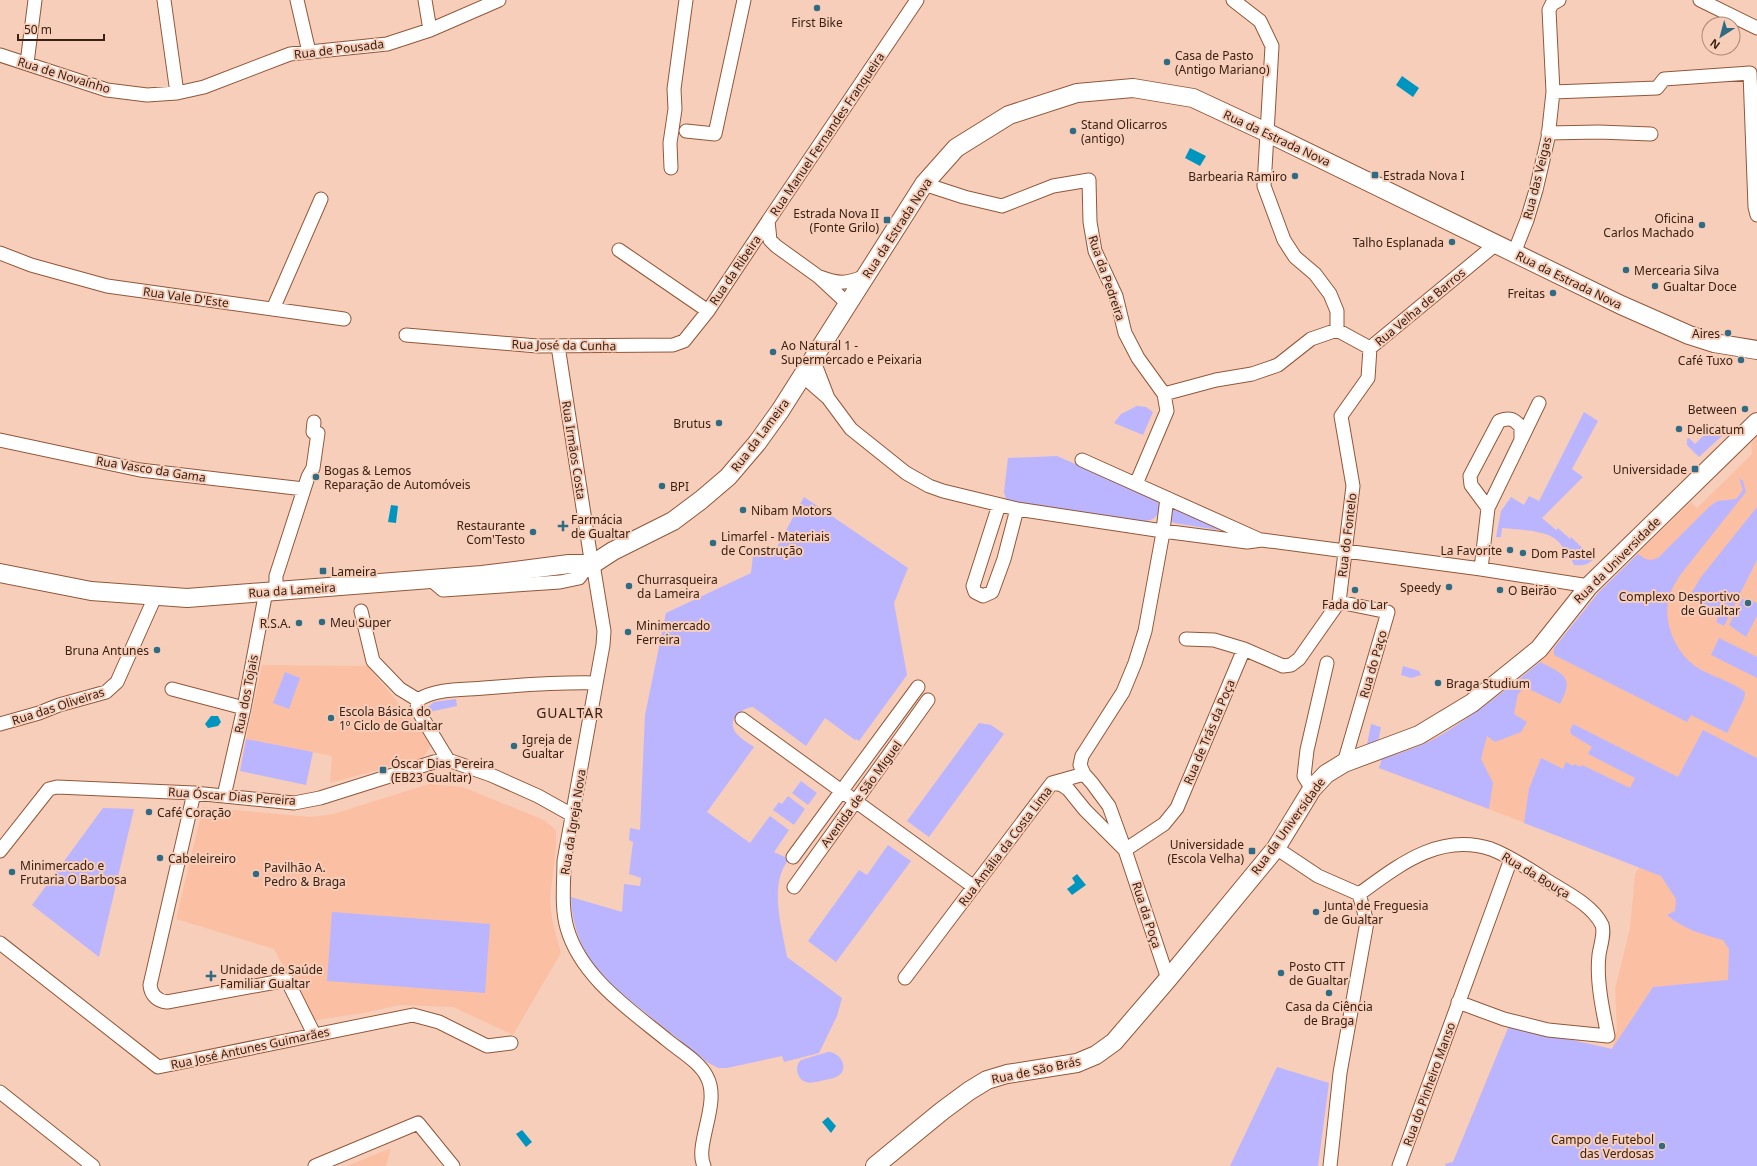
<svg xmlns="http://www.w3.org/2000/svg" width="1757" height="1166" viewBox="0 0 1757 1166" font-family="'Noto Sans',sans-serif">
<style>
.built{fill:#fbc0a3}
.green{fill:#bab5fe}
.water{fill:#0095bf}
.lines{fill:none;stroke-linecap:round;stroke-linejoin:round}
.street-casing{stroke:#925739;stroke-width:15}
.secondary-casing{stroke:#925739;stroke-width:20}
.street{stroke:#fff;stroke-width:13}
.secondary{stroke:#fff;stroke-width:18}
.poi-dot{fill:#306b83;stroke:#f7ceba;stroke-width:1.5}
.labels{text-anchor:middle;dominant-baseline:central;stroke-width:4;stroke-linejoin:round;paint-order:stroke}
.poi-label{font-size:12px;fill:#3a2114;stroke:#f7ceba;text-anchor:start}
.street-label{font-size:12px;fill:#3a2114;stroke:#f7ceba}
.quarter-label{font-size:14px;letter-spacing:1px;fill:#3a2114;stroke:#f7ceba}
</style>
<rect width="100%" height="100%" fill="#f7ceba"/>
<path class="built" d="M1757,436v730h-311l-1,-2 8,-2 56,-136 103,23 5,-19 -2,-41 15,-61 5,-54 5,-8 -261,-98 3,-9 38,-14 29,-15 64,-46 27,-22 14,-14 45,-56 49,-49 43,-41 6,6 55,-54 -1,-10z
M262,665l106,1 64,78 -9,14 -93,25 2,-27 -86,-17z
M429,784l34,3 81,33 12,10v16l-6,53 2,20 9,34 -48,82 -60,-28 -53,-2 -36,8 -53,8 -37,-72 -98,-30 27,-112 108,10 22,-3z
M391,1148l-5,18h-39z"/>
<path class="green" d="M1137,406l9,1 7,5 -10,23 -29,-12 7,-9z
M1584,412l14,9 -26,48 11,8 -41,41 14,12 2,-2 12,11 1,-2 23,22c-7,6 -11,7 -20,6l-3,-6 -6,-2c-2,-29 -41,-26 -63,-29l-1,9h-5l5,-26 10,-14 13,8 5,-9 10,5z
M1715,424l9,10 -25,23 -12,-12v-6l2,-1 6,6z
M1057,456l98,43 4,4c2,10 -3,17 -14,18l-133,-19 -6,-3 -2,-7 4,-34z
M1739,478l4,3 3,11 -65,82c-6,9 -11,17 -13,28 -4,25 9,52 30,66 15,9 33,13 47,24l-1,7 -17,34 -36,-18 -4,7 -133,-67v-7l45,-56 39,-38c8,6 12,8 21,3l50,-50 8,-6 19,-2 7,-9z
M804,497l104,71 -14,35 13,72 -48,66 -3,-2 -1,1 -30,-22 -19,28 -53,-39c-12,1 -27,13 -17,26 5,6 12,10 18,14l-47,65 43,31 20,-27 19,14 -15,22 15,7c-21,26 -7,68 -2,98l55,41 -5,18 -18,37 -35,9 -2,-6 -55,12h-9l-11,-6 -95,-76c-25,-24 -40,-54 -41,-89l51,15 2,-28 16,2 1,-8 -12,-4 4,-32 -4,-2 1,-12 10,2 5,-115 21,-102 85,-40 3,-27 22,3z
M1757,507v53l-33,66 -8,-4 2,-4 -11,-5 1,-3 -19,-13 12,-20z
M1178,509l54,23 -58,-9 -4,-3 -1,-5 3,-5z
M1746,598l11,5v13l-11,21 -17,-12 13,-26 3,1z
M1719,638l38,19v21l-46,-23z
M1540,662c23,12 35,14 20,42l-35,-17 -7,7 -4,20 13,8 -6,10 -26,10 -8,-6 -6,23 12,24 -4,26 -110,-41 3,-9c19,-6 37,-12 54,-21 35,-20 73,-50 104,-76z
M1403,666l16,5 2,4 -10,3 -10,-3z
M285,672l15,6 -11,31 -16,-6z
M456,699l1,7 -28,6 -1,-5 6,-5z
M979,723l12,2 13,9 -75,103 -22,-16z
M1371,724l10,3 -3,15 -11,3z
M1573,724l105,53 25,-47 54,28v408h-311l-1,-2 8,-2 56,-136 103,23 41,-62 75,-7 1,-31 -6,-9c-19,-5 -40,-11 -56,-25l8,-4 1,-12 -15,-23 -137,-53 5,-34 12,-31 22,11 3,-7 7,4 1,-2 7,3 1,-2 48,23 5,-10 -47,-24 4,-7 -21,-13 -1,-3z
M246,739l67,13 -7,33 -66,-14z
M801,781l16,12 -9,12 -16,-12z
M788,796l17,13 -11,16 -21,-15 6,-8 3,2z
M103,808l31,1 -35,148 -67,-52z
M888,845l23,16 -75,101 -28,-21 51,-71 8,5z
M332,912l158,12 -5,69 -158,-12z
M828,1052c12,0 22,16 10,24 -3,2 -9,3 -13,4 -10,2 -22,7 -27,-6 -2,-5 -1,-10 3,-14z
M1277,1067l52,16 -11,83h-88z"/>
<path class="water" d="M1402,76l17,12 -6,9 -17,-12z
M1190,148l16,8 -6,10 -15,-8z
M391,505l7,1 -2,17 -8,-1z
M211,716h7l3,6 -3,4 -10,2 -3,-4z
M1077,874l9,11 -14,10 -5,-6 8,-6 -3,-5z
M828,1117l8,9 -5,7 -9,-11z
M522,1130l10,12 -6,5 -10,-13z"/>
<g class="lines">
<g class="street-casing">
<path id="street" d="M164,0l13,93
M297,0l12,52
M425,0l5,30
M1233,0l27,21 12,25 -8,140 20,54 11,17 20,17 15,20 7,17v19
M1700,0l57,28
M0,55l107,35 40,5 30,-2 27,-6 86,-33 97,-10 43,-14 69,-30
M27,63l8,-63
M1553,92l104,-4 7,-9 86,-6 5,134 2,8
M686,131l29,3 29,-134
M1548,133l51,-1 52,2
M671,168l-1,-25 5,-34 -1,-20 12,-89
M924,184l40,13 38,9 51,-20 36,-6 1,42 5,29 21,45 9,37 13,25 26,36 3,17 -31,73
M619,250l89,61 60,-90
M0,253l31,12 76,21 237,33
M1514,253l13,-33 9,-30 12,-52 5,-46 -4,-82 3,-6 7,-4
M820,277c18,7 28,7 45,-1
M848,304l-29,-27 -43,-31 -6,-6 -2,-19 149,-221
M273,309l48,-110
M406,335l131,11 136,-1 11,-4 24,-30
M558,346l32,207
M813,359l15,39 23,31 55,44 23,13 14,5 74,18 146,22 84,11 15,-2 219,29 108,17
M803,376l24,21
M1164,394l52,-14 36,-6 26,-9 33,-26 26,-9 33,18 126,-104
M0,440l140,30 164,19
M1082,460l176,79
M1167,498l-5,40 -17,93 -10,32 -12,29 -41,64 -2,9 4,9 8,9 17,23 16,44 43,129
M999,505l-26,81 2,6 8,4 9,-4 12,-33 13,-50
M1488,508l-17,-23 -1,-9 29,-55c11,-4 15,-2 22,6v12
M593,564l11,67 -1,14 -39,216c0,22 -3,46 3,67 14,49 62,81 100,112 12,10 33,22 40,37 14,26 -13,68 -3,89
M1481,569l7,-61 51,-105
M430,579l13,11 117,-8 19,-4 11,-15
M276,591v-15l32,-99 5,-9 5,-35 -5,-1 1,-10
M1339,602l49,10 -44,151
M361,611l12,50 27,28 18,11
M1244,649l39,17 8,-1 8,-6 40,-57 14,-116 -12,-70 27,-38 2,-30
M172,689l72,19
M742,719l232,168
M0,724l39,-11 20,-8 47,-13 11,-10 38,-85
M448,760l-31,-51 1,-9c18,-12 45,-10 66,-12 37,-3 74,-6 111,-5
M1052,783l10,2 6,4 17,21 38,38
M1312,789l-8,-13 3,-26 20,-87
M194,793l-44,192c1,10 7,16 17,17l120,-22 27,54
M224,796l20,-88 22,-117
M1276,848l42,28 41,18
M1125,850l39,-26 13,-16 67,-159 -30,-9 -28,-1
M0,851l49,-62 8,-2 137,6 100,10 26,-5 114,-36 14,-2 43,15 47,21 34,19
M793,857l125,-170
M794,887l134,-187
M1359,894c39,-28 80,-62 132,-45 21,8 41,22 60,34 18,11 42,23 51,42 3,8 -2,22 -3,30 -3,25 4,57 9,81l-60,-6 -44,-11 -46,-17
M0,943l158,124 255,-52 26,7 48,24 24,-3
M905,978l147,-195 32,-9
M0,1092l93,74
M315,1166l103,-43 35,43
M1330,1166l10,-93 27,-151 -8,-28
M1399,1166l112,-307"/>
</g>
<g class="secondary-casing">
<path id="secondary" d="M0,573l91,18 96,7 295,-23 87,-11h24l20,-13 60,-30 28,-21 27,-23 29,-34 23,-32 144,-227 32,-36 53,-33 68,-22 56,-5 60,10 73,34 355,173 68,30 25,8 43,7
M875,1166l67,-55 27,-20 18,-11 20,-6 70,-11 19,-8 18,-13 54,-63 108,-131 36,-59 14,-15 18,-11 75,-28 53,-32 67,-54 50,-63 168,-164"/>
</g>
<use href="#street" class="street"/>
<use href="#secondary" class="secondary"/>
</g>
<g class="poi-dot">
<circle cx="817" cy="8" r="4"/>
<circle cx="1167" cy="62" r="4"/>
<circle cx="1073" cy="131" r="4"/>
<rect x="1371" y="171" width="8" height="8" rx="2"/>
<circle cx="1295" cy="176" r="4"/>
<rect x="883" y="216" width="8" height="8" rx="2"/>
<circle cx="1702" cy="225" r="4"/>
<circle cx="1452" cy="242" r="4"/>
<circle cx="1626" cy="270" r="4"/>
<circle cx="1655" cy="286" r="4"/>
<circle cx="1553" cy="293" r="4"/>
<circle cx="1728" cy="333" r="4"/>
<circle cx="773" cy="352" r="4"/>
<circle cx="1741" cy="360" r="4"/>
<circle cx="1745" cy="409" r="4"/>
<circle cx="719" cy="423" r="4"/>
<circle cx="1679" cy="429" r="4"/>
<rect x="1691" y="465" width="8" height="8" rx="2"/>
<circle cx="316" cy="477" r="4"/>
<circle cx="662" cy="486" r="4"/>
<circle cx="743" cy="510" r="4"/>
<path d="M561 520h4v4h4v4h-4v4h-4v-4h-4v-4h4z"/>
<circle cx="533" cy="532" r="4"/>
<circle cx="713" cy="543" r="4"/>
<circle cx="1510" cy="550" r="4"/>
<circle cx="1523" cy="553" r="4"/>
<rect x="319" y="567" width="8" height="8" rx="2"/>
<circle cx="629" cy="586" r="4"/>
<circle cx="1449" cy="587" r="4"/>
<circle cx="1355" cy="590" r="4"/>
<circle cx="1500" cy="590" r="4"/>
<circle cx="1748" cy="603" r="4"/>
<circle cx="322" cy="622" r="4"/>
<circle cx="299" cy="623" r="4"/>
<circle cx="628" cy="632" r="4"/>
<circle cx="157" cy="650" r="4"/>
<circle cx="1438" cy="683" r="4"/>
<circle cx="331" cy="718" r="4"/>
<circle cx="514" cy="746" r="4"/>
<rect x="379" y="766" width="8" height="8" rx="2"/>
<circle cx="149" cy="812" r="4"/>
<rect x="1248" y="847" width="8" height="8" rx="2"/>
<circle cx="160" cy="858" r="4"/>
<circle cx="12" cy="872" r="4"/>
<circle cx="256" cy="874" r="4"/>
<circle cx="1316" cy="912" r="4"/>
<circle cx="1281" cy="973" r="4"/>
<path d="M209 970h4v4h4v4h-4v4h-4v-4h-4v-4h4z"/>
<circle cx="1329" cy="993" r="4"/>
<circle cx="1662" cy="1146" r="4"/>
</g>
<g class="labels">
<g class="poi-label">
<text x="817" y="22" text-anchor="middle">First Bike</text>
<text x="1175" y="55">Casa de Pasto<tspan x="1175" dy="14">(Antigo Mariano)</tspan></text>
<text x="1081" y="124">Stand Olicarros<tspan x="1081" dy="14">(antigo)</tspan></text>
<text x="1383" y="175">Estrada Nova I</text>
<text x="1287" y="176" text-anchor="end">Barbearia Ramiro</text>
<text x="879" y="213" text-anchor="end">Estrada Nova II<tspan x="879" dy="14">(Fonte Grilo)</tspan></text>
<text x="1694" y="218" text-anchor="end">Oficina<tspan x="1694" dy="14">Carlos Machado</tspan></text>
<text x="1444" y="242" text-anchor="end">Talho Esplanada</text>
<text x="1634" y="270">Mercearia Silva</text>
<text x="1663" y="286">Gualtar Doce</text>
<text x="1545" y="293" text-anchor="end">Freitas</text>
<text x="1720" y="333" text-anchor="end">Aires</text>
<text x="781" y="345">Ao Natural 1 -<tspan x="781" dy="14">Supermercado e Peixaria</tspan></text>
<text x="1733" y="360" text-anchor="end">Café Tuxo</text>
<text x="1737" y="409" text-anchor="end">Between</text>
<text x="711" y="423" text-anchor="end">Brutus</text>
<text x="1687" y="429">Delicatum</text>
<text x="1687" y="469" text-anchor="end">Universidade</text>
<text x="324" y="470">Bogas &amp; Lemos<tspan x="324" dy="14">Reparação de Automóveis</tspan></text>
<text x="670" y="486">BPI</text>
<text x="751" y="510">Nibam Motors</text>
<text x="571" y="519">Farmácia<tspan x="571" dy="14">de Gualtar</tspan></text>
<text x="525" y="525" text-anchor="end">Restaurante<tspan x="525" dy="14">Com'Testo</tspan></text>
<text x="721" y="536">Limarfel - Materiais<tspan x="721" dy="14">de Construção</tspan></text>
<text x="1502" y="550" text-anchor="end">La Favorite</text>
<text x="1531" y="553">Dom Pastel</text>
<text x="331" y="571">Lameira</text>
<text x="637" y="579">Churrasqueira<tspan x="637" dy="14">da Lameira</tspan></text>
<text x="1441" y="587" text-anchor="end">Speedy</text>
<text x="1508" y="590">O Beirão</text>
<text x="1740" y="596" text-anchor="end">Complexo Desportivo<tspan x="1740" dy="14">de Gualtar</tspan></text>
<text x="1355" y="604" text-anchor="middle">Fada do Lar</text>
<text x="330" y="622">Meu Super</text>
<text x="291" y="623" text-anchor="end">R.S.A.</text>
<text x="636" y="625">Minimercado<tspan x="636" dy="14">Ferreira</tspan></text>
<text x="149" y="650" text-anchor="end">Bruna Antunes</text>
<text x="1446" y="683">Braga Studium</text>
<text x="339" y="711">Escola Básica do<tspan x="339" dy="14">1º Ciclo de Gualtar</tspan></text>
<text x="522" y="739">Igreja de<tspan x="522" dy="14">Gualtar</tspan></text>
<text x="391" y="763">Óscar Dias Pereira<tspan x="391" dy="14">(EB23 Gualtar)</tspan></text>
<text x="157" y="812">Café Coração</text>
<text x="1244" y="844" text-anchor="end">Universidade<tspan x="1244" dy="14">(Escola Velha)</tspan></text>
<text x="168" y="858">Cabeleireiro</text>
<text x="20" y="865">Minimercado e<tspan x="20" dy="14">Frutaria O Barbosa</tspan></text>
<text x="264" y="867">Pavilhão A.<tspan x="264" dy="14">Pedro &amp; Braga</tspan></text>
<text x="1324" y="905">Junta de Freguesia<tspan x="1324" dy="14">de Gualtar</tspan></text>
<text x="1289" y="966">Posto CTT<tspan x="1289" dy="14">de Gualtar</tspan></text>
<text x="220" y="969">Unidade de Saúde<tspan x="220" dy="14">Familiar Gualtar</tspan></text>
<text x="1329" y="1006" text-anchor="middle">Casa da Ciência<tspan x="1329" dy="14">de Braga</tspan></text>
<text x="1654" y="1139" text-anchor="end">Campo de Futebol<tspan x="1654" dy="14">das Verdosas</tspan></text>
</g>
<g class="street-label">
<text transform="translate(339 49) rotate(-7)">Rua de Pousada</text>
<text transform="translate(64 75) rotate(17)">Rua de Novaínho</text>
<text transform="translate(827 134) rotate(-56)">Rua Manuel Fernandes Franqueira</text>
<text transform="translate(1277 138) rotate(25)">Rua da Estrada Nova</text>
<text transform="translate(1537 178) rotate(-76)">Rua das Veigas</text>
<text transform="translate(897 228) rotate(-57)">Rua da Estrada Nova</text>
<text transform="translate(735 270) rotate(-56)">Rua da Ribeira</text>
<text transform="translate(1107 278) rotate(71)">Rua da Pedreira</text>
<text transform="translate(1569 280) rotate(26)">Rua da Estrada Nova</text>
<text transform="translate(186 297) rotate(8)">Rua Vale D'Este</text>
<text transform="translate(1420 307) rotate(-40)">Rua Velha de Barros</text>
<text transform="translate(564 345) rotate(1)">Rua José da Cunha</text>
<text transform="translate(760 435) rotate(-53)">Rua da Lameira</text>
<text transform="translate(574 450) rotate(81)">Rua Irmãos Costa</text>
<text transform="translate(151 469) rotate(9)">Rua Vasco da Gama</text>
<text transform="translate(1347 535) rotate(-83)">Rua do Fontelo</text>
<text transform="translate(1617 560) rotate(-45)">Rua da Universidade</text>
<text transform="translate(292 590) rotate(-4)">Rua da Lameira</text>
<text transform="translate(1373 664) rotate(-74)">Rua do Paço</text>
<text transform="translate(246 694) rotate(-79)">Rua dos Tojais</text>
<text transform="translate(58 706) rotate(-18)">Rua das Oliveiras</text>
<text transform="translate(1209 732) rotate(-67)">Rua de Trás da Poça</text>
<text transform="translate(861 794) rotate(-54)">Avenida de São Miguel</text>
<text transform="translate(232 796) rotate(4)">Rua Óscar Dias Pereira</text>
<text transform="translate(573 822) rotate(-81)">Rua da Igreja Nova</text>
<text transform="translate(1288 826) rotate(-54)">Rua da Universidade</text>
<text transform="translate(1005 846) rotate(-53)">Rua Amália da Costa Lima</text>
<text transform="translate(1536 875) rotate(31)">Rua da Bouça</text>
<text transform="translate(1147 915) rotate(72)">Rua da Poça</text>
<text transform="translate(250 1048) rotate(-12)">Rua José Antunes Guimarães</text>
<text transform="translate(1036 1070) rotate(-12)">Rua de São Brás</text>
<text transform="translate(1429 1084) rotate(-70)">Rua do Pinheiro Manso</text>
</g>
<g class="quarter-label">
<text x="570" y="712">GUALTAR</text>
</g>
</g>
<g transform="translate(1721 36) rotate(216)"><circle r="19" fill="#f7ceba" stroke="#ab8978"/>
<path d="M0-3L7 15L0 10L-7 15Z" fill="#306b83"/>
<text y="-6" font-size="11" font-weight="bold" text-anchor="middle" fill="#3a2114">N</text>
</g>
<path d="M18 34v6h86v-6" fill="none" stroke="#3a2114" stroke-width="2"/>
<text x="24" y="34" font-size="12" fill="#3a2114" stroke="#f7ceba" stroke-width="3" paint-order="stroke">50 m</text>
</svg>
